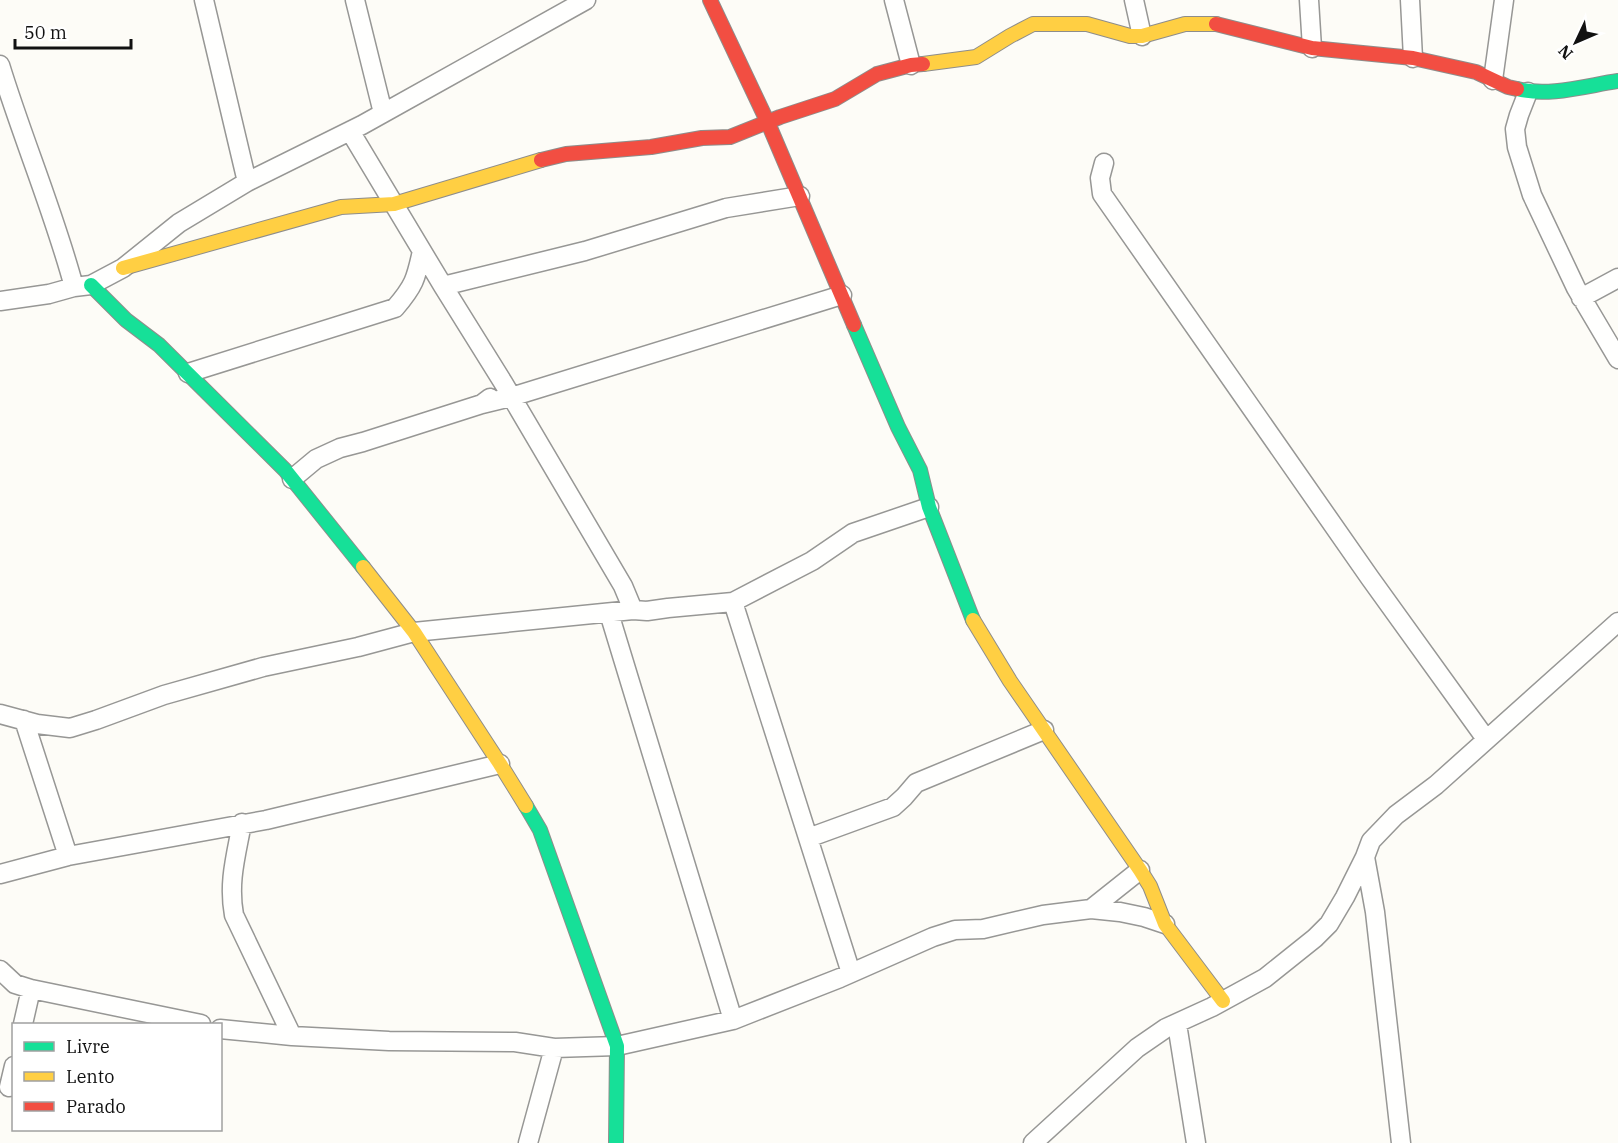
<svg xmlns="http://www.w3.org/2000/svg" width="1618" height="1143" viewBox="0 0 1618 1143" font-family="'IBM Plex Serif',serif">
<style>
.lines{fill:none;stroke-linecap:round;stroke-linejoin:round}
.street-casing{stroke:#979795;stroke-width:21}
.fast-casing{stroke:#8e8d8b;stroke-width:16}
.slow-casing{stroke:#8e8d8b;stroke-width:16}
.jam-casing{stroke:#8e8d8b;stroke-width:16}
.street{stroke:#fffffe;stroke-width:18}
.fast{stroke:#16e098;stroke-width:14}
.slow{stroke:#ffcf43;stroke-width:14}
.jam{stroke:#f24e42;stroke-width:14}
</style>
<rect width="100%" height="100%" fill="#fdfcf7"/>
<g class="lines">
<g class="street-casing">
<path id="street" d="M204,0l43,182
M355,0l28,113
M894,0l17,65
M1134,0l8,36
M1309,0l3,48
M1410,0l3,58
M0,65c23,75 54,147 74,222
M1493,80l11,-80
M1528,92l-9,23 -4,14 2,18 15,48 44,93 42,71
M350,131l93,155 61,98 119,202 10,24
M1104,163l-4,15 2,16 268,384 116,161
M443,286l142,-35 141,-43 74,-12
M1581,298l37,-20
M0,301l49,-7 25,-7 17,-2 32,-17 56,-45 68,-41 115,-57 224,-125
M188,373l207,-65c19,-22 21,-29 27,-57
M482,404l29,-7 331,-102
M292,479l24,-20 24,-11 23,-6 119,-38 8,-6
M733,602l118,371
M609,613l124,407
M0,714l37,10 33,4 26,-8 68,-25 99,-28 95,-20 56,-15 219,-22 14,1 21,-3 65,-6 79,-41 41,-28 76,-26
M24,720l44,136
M242,823c-6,33 -14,59 -8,92l58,121
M808,838l85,-31 11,-10 12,-14 128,-53
M0,874l68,-18 198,-36 234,-56
M1091,909l49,-39
M0,970l15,14 16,5 170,35
M23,1024l8,-35
M1177,1024l19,119
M220,1029l72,7 97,5 126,1 39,6 63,-2 116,-26 107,-42 93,-41 22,-7 28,-1 60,-14 48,-6 29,3 24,5 21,7
M9,1087l5,-21
M528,1143l26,-95
M1033,1143l104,-95 29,-20 46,-21 53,-29 50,-40 14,-14 16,-27 20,-40
M1401,1143l-26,-231 -10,-55 6,-16 25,-26 40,-30 182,-163"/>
</g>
<g class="fast-casing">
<path id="fast" d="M1517,89c32,8 68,-3 101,-8
M91,285l35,35 33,25 126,125 78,97
M854,325l44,102 22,43 9,37 44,113
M526,806l14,24 77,216 -1,97"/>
</g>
<g class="slow-casing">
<path id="slow" d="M923,64l53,-7 34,-21 23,-12h54l43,12h12l43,-12h31
M123,268l218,-61 53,-3 147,-44
M363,567l51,65 86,132 26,42
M973,620l37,61 130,189 10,16 15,38 58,77"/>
</g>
<g class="jam-casing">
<path id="jam" d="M710,0l58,123 86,202
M1216,24l96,24 101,10 63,14 32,15 9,2
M541,160l25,-6 85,-7 51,-9 28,-1 50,-20 55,-18 42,-25 34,-9 12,-1"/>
</g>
<use href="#street" class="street"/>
<use href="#fast" class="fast"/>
<use href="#slow" class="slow"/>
<use href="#jam" class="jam"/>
</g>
<rect x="12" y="1023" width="210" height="108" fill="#ffffff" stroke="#a0a0a0" stroke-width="1.5"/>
<rect x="24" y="1042" width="30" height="9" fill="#16e098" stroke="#a0a0a0" stroke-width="1.5"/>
<text x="66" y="1053" font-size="18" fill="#111111">Livre</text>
<rect x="24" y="1072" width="30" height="9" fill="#ffcf43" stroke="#a0a0a0" stroke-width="1.5"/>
<text x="66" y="1083" font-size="18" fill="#111111">Lento</text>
<rect x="24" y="1102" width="30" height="9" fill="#f24e42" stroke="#a0a0a0" stroke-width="1.5"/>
<text x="66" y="1113" font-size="18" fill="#111111">Parado</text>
<g transform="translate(1576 42) rotate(226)" stroke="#ffffff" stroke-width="4.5" paint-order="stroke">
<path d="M0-4.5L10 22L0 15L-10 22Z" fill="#111111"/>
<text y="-9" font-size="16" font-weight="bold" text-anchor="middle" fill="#111111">N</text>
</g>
<path d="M15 39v9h116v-9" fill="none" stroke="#111111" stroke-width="3"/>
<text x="24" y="39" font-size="18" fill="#111111" stroke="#ffffff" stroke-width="4.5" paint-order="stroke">50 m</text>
</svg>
